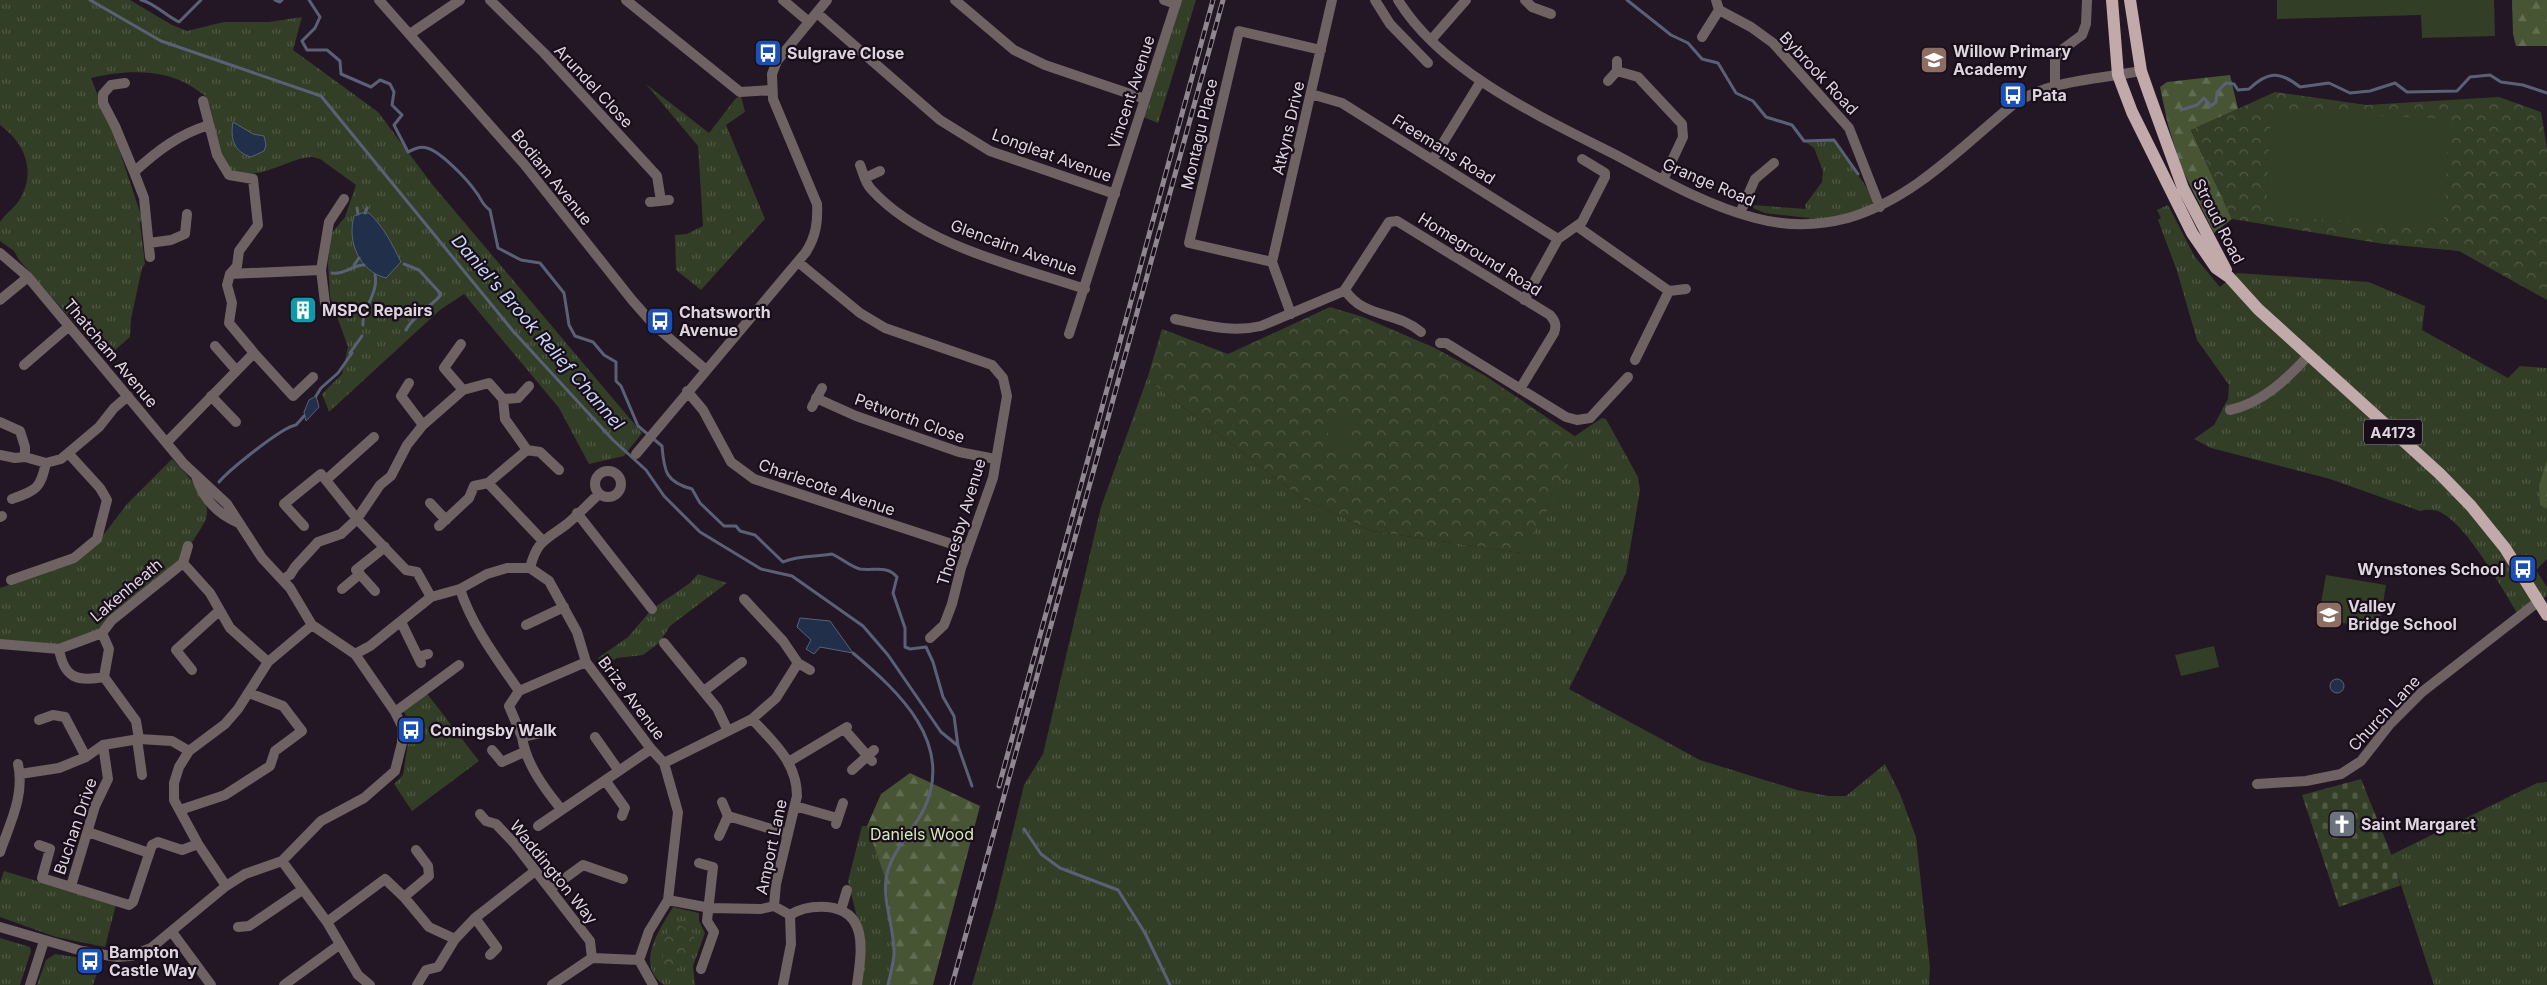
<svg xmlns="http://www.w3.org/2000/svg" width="2547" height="985" viewBox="0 0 2547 985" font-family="Inter,sans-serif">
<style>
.grass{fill:url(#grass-tufts)}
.forest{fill:url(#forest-firs)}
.cemetery{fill:url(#cemetery-stones)}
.park{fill:url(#park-crowns)}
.garden{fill:#333e26}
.water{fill:#212f4a;stroke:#5a6177}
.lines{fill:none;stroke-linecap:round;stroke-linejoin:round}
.stream{stroke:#5a6177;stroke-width:3}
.minor{stroke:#6e6262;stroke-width:10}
.primary{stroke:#c2a9aa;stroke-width:12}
.rail-casing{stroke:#908692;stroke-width:5}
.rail{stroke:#1a0d1b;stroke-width:3;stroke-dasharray:9;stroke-linecap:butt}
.labels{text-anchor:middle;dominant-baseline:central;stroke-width:4.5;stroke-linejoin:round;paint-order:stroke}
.shield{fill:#1a0d1b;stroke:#a399a4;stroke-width:1}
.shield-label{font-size:15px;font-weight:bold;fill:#ded5df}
.poi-label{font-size:16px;font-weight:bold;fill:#ded5df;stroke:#1a0d1b;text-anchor:start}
.street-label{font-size:16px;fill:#ded5df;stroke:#1a0d1b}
.park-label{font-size:16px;fill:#d3edb2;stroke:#1a0d1b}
.water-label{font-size:18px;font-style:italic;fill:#c4d6f6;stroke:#1a0d1b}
</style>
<defs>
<pattern id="grass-tufts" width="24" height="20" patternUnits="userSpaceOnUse" patternTransform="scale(1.25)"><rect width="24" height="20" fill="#333e26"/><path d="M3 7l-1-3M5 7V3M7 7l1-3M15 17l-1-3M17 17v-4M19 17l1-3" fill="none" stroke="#505945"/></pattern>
<pattern id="forest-firs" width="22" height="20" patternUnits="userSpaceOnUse" patternTransform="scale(1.25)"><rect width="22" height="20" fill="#475535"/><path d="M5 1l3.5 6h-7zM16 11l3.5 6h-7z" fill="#616d52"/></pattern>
<pattern id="cemetery-stones" width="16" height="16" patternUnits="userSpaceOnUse" patternTransform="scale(1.25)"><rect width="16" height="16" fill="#333e26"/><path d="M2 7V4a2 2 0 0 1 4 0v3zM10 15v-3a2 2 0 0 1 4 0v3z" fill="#505945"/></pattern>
<pattern id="park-crowns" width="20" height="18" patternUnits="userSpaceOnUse" patternTransform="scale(1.25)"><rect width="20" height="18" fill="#333e26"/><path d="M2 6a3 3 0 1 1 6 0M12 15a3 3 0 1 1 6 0" fill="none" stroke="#505945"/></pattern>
</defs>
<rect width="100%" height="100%" fill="#231625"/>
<path class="grass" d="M0,0h130l42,25 15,6 37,-9h45l33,-5 -9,33 85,62 54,72 210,249 -18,23 -35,8 -30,-56 -95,-114 -24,16 -111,102 -7,-18 20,-20 6,-27 -18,-50 -2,-34 3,-29 14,-17 11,-32 -36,-26 -8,-2c-25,1 -52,25 -78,14 -20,-9 -18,-56 -28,-74 -2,-3 -8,-6 -12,-9 -29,-20 -70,-18 -103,-10l28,71 23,69 -2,5 5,41 -3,4 -11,51 -1,18 -23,20 -3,-1 -85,-96 -5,-9 -14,-10c0,-5 0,-14 0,-19 4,-7 13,-13 18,-20 19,-29 8,-58 -18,-77z
M1180,0h16l-38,123 -15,-6z
M646,84l63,49 27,-35 5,-2 4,16 -19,13 39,94 -64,71 -25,-20 -1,-35 12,-1 16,-8 -5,-80z
M1834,140l46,67 -68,17 -3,-6 -44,-5 -12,-5 -1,-3 54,4 -1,-4 17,-23 1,-11 -9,-23 -10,-7z
M2168,205l27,52 25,30 17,-14 132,9 56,24 -3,24 86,48 12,-12 27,2v191l-11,11 11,17v9l-28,20c-16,-26 -51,-89 -77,-103 -7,-4 -14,-4 -22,-2l-90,-32 -119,-31 -17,-9 20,-14 14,-26 1,-14 -32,-45 -20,-69 -19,-51 3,-2 -4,-8z
M1148,376l4,7 151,116 69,32 149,22 56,-114 -2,-3 27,-18 4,1 32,58 2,13 -14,83 -57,116 131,71 97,30 31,6h18l39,-32 15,30 16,43 14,130 -1,18h-957l23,-80 29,-120 19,-31 58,-247z
M172,459c13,15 43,39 33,62 -8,16 -17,23 -22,42l-81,70 -32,13 -70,-4v-54l75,-26 20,-16 32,-42z
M698,574l29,9 -57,43 -11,17 -16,12 -26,3 -14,9 -5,-9 30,-21 24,-28 38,-26z
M425,691l54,70 -67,50 -18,-27 9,-9 8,-51 -9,-15z
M2547,782v203h-113l-43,-130 146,-72z
M862,826h5l19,55 8,74 -6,30h-29l6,-35 -17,-69z
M4,871l112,34 -11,42 -49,-10 -56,-20v-35z
M673,907l26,6v8l6,12 -12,33 2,19h-31c-30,-20 -4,-56 9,-78z
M0,938l30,9 1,4 -11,34h-20z
M55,954l46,7 -8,24h-56l9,-25z"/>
<path class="forest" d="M2512,0h35v46h-31l-3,-12z
M2230,75l8,34 -47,21 41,89 -18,14 -33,-66 -13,-42 -8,-38 7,-5z
M2547,460v49l-7,-4 -1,-19z
M910,773l70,33 -47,179h-46l7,-30 -8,-74 -19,-55 14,-32z"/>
<path class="cemetery" d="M2361,779l33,82 6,23 2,1 -63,22 -37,-112z"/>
<path class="park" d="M2275,92l92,13 132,-8 42,15 6,36v152l-88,-49 -75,-7 -152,-25 -41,-89z
M1330,307l33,10 72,31 49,27 95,64 -28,65 -30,49 -149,-22 -69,-32 -151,-116 -4,-7 14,-47 66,25z
M678,924l17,10 -6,19 -16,21 -10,-8c0,-15 -2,-36 15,-42z"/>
<path class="garden" d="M2277,0h217l1,36 -73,2 -1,-23 -144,4z
M2271,111l178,8 -5,106 -178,-8z
M1327,416h24l1,34 -23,1z
M2326,575l60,10 -7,44 -61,-10z
M2214,646l5,21 -38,9 -6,-21z"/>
<path class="water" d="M233,122l20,12 11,2 2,9 -2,6 -13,6c-17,-5 -21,-18 -18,-35z
M362,213h7c15,14 23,31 32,49l-15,16c-27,-7 -39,-36 -32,-62z
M316,396l3,11 -13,14 -2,-9 5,-12z
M800,618l30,3 23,32 -33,-6 -6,7 -8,-5 5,-9 -14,-13z
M2330 686a7 7 0 1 1 14 0a7 7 0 1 1-14 0Z"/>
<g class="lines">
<path class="stream" d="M90,0l71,41 160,55 192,235 100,109 33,30 18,26 36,36 61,37 31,7 71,50 25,29 53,77 16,13
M141,0c12,2 25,16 38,22l22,-22
M275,0l5,2 2,-2
M309,0l11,17 -5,11 -13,13 5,9h20l13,11 1,13 30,13 9,-7 10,4 4,8 -2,13 10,10 -8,10 14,27c6,-3 11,-6 19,-4 13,3 41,32 49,44 6,7 5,12 14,18l8,38 23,12 19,3 24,30 5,32 6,11 18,6 11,13 12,7v19l5,5 17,40 24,20c2,26 4,36 30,43l8,14 24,23h12l4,5 15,4 28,27c15,-7 32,-5 49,-8 9,4 19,13 28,15 15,2 27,-4 37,8l-4,16 12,35v19l5,2 16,-2 7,15 10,35 11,19 4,30 14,40
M1627,0l44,35 17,8 14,16 16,4 18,30 17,8 13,16 26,8 12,16 30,-1 24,34
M2181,110l16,-5 7,-7 7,8 5,-4 1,-10 9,-9 8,1 4,6 11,-1c18,-17 30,-19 51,-2l29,-4 21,10 20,-2 25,-8 12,9 50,-1 13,-14 20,-2 11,7 22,3 24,8
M357,208l1,6
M365,213l2,-5
M404,264l15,6 22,24c-2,7 -28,21 -35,36
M354,265l5,-7
M332,273c13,2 20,-8 32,-8
M363,325c-2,-14 16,-32 12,-50
M350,353l12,-17
M316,396l5,-8 17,-15 14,-20
M219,482c10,-12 63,-55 77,-57l8,-9
M853,653c46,39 102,90 71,156 -12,24 -34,43 -38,70 -3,25 9,51 8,76 -1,10 -4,21 -6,30
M1024,829l17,25 19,14 58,22 27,43 25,52"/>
<path class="minor" d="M379,0l145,164 108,136 22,25 51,44
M490,0l54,53 113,123 4,25
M626,0l114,92 32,-2
M783,0l26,22
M955,0l59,50 31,15 100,34
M1164,0l12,4
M1375,0l15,24 38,39
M1398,0c44,72 143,117 216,154 45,24 91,51 141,64 30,8 63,8 93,0 66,-19 115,-73 167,-115 36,-23 85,-24 126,-32
M1525,0l7,7 19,7
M1719,10l32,17 22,16 76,85 31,79
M817,13l123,107 50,31 125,43
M410,34l50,-34
M1702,37l17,-27 -3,-10
M1431,40l35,-40
M1617,71l21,6 44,47 1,13 -20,43
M1608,81l9,-10v-10
M125,83l-14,2 -8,9v9l12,23 19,46c23,-21 45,-38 75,-47
M2055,87v-27l8,-11 19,-14 4,-11 1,-24
M1311,94l31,9 216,136
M1433,159l48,-78
M860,165c3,7 5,18 11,24 50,56 145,77 214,100
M134,172l10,26 6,59
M865,178l15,-7
M650,202l19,-2
M1740,213l15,-34 19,-16
M1578,227l91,64
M149,243l22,-3 14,-6 2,-20
M0,253l28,24 156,187 43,40 35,54 28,30 22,37 43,29 40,58 7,14v17l-7,28 -31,27 -43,23 -39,40 -37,13 -19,12 -75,62 -20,8 -14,1 -35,-6 -82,-24
M798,262l62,51 25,15 107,37 11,13 4,18 -14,82 -32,90 -9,36 -8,21 -14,13
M1272,262l-83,-19 50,-212 82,19
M1272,262l60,-262
M1272,262l19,52
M230,274l91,-4
M1345,290c19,29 50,20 76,42
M0,300l28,-23
M1524,300l34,-61 24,-17 23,-45v-4l-23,-14
M325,303l-4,-33 8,-48 15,-23
M1175,319c29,6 56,14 86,7l83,-35 45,-69 8,-1 153,94c5,6 7,10 4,18l-34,56
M1069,334l108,-334
M1440,343h6l120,74 11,3 13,-2 38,-41
M461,344l-17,24 19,22
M215,346l21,24
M254,353l39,43 20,-19
M1635,360l34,-69 17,-2
M24,365l44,-38
M409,383l-8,13 22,29
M687,391l16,19 28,52 23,17 213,70
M211,396l25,26
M816,398l40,18 103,36 36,7
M503,399l15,-1 11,-12
M812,407l10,-19
M2230,410c32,-7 57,-31 78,-54
M0,422l20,9 5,16v10
M167,442l87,-89 -25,-30 3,-20 -5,-18 3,-11 7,-8 2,-15 19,-26 -5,-46 -24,-4 -12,-20 -14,-54
M527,450l13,2 19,18
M636,454l170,-202c10,-16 12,-30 11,-48l-44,-105 -1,-25 5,-13 50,-61
M0,455l15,3 10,-1 21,6 15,-4 38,-32 15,-19 14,-12
M595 484a13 13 0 1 1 26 0a13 13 0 1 1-26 0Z
M196,476c7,23 21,38 43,47
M326,480l48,-43
M12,499c25,-9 28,-10 34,-36
M430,503l16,17
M577,513l75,96
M0,517l2,-1
M304,526l-20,-22 37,-30 36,45 49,51 11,2 14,25
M439,526l30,-28 5,-12 14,-3
M183,563l27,30 20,35 38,34
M530,568c7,-28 16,-28 37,-44 11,-9 21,-20 32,-30
M283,579l7,-4 5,-8 23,-25 23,-8 16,-15 23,-34 11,-9 16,-31 16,-20 40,-35 26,-7 14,16 2,20 22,31 -39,33 54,57
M11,580l63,-22 23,-19 10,-39 -7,-12 -31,-34
M342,589l18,-15
M460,589c12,37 37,70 59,102
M375,591l-19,-21 29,-23
M401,622l20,41
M526,625l38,-18
M102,633l7,16 -5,28
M664,643l53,65 11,23
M0,644l59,5c5,29 18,33 45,28l32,44 3,18 33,2 17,10
M59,649l43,-16 10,-13 71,-57 5,-17
M355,654l15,-8 61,-49 29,-8 27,-15 20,-6h23l19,13 28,51 9,30 65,87 13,14 14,49 -10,88 -19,31 -10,29
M418,657l10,-3
M798,663l12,7
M192,670l-16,-20 43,-39
M519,691l67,-29
M519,691l-10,15 13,31 18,-4
M704,691l38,-29
M395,712l64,-47
M752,719c21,23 45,43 45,77l-21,88 -2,22
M39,720l14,-5 12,2 21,40
M844,729l28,32
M522,737c4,27 22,51 39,72
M595,737l24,34
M137,739l5,36
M492,750l10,12 22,-10
M790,761l57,-34
M664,763l88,-44 24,-21 22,-35 -15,-22 -39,-42
M852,770l22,-20
M20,774l39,-6 27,-11 17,-12 36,-6
M605,780l20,28 -3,8
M2257,784l49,-3 35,-7 20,-13 29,-37 32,-32 117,-91
M795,806l42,12
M180,810l45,-15 45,-29 5,-15 27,-20 -19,-25 -34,-13
M480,814l6,7 10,3 18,19 76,98 2,17
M728,816l60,18
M836,824l7,-21
M538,826l113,-77
M88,832l61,21
M719,836l9,-20 -6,-14
M39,845l11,4 -8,29 87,27 4,-3 19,-57 6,-3 24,8 16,-6
M0,852c10,-29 25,-57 18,-88
M282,861l45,61 31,53 12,10
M699,863l14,4 -6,54 7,11 -13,37
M71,886l24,-80 13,-27 -5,-34
M226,886l-28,-42 -24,-44v-17l5,-16 10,-16 36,-27 13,-15 30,-47 44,-37
M550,889l33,-24 40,14
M404,897l25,-21 -1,-10 -12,-16
M668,900l42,8 51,1 13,-3 16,9 1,29 -8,41
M841,910l6,-20
M790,915c11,-7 23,-9 37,-8 43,4 34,47 30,78
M475,918l22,30 -7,7
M327,922l58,-43 19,18 25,30 26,12 20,-21 60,-47
M238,927l11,-1 53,-36
M172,932l39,53
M639,960l14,25
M30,985l14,-44
M284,985l55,-40
M417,985l9,-15 12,-3 17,-28
M552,985l40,-27 47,2"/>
<path class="primary" d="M2112,0l6,75 14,37 60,121 24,35 13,9 29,32 182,165 31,32 34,42 42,67
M2130,0l11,71 8,23 34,94 43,82"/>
<g class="rail-casing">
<path id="rail" d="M999,786l214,-786
M952,985l271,-985"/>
</g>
<use href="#rail" class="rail"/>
</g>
<defs>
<g id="bus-square" transform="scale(1.4375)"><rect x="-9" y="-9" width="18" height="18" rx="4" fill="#1a4fb4" stroke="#1a0d1b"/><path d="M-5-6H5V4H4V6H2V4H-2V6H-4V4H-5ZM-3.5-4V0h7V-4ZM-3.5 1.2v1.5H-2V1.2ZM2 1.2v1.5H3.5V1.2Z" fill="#fff"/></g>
<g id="school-square" transform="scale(1.4375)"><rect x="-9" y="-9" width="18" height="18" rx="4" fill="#8d6e63" stroke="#1a0d1b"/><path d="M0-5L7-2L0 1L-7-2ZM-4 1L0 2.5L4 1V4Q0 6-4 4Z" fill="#fff"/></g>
<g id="building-square" transform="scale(1.4375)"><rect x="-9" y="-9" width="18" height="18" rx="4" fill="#0f9aa8" stroke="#1a0d1b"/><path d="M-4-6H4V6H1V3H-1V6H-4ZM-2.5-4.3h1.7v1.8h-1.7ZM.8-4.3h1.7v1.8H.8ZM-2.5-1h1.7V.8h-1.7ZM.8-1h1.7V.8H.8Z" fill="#fff"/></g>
<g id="church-square" transform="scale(1.4375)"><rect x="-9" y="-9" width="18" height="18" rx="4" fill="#6b7280" stroke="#1a0d1b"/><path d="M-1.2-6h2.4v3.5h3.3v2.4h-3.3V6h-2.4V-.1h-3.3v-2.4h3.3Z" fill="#fff"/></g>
</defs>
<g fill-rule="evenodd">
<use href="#bus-square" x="768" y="53"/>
<use href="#school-square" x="1934" y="60"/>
<use href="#bus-square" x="2013" y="95"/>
<use href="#building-square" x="303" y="310"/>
<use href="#bus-square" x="660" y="321"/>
<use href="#bus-square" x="2523" y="569"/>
<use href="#school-square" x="2329" y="615"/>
<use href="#bus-square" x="411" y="730"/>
<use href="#church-square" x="2342" y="824"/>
<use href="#bus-square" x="90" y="961"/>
</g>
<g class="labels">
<rect class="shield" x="2364" y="419.5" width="58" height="25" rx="4"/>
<g class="shield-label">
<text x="2393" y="432">A4173</text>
</g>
<g class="poi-label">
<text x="1953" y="51">Willow Primary<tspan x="1953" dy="18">Academy</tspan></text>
<text x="787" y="53">Sulgrave Close</text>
<text x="2032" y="95">Pata</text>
<text x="322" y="310">MSPC Repairs</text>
<text x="679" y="312">Chatsworth<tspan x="679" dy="18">Avenue</tspan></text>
<text x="2504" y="569" text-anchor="end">Wynstones School</text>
<text x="2348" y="606">Valley<tspan x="2348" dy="18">Bridge School</tspan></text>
<text x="430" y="730">Coningsby Walk</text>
<text x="2361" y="824">Saint Margaret</text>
<text x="109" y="952">Bampton<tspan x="109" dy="18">Castle Way</tspan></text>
</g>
<g class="street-label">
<text transform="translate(1819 73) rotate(47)">Bybrook Road</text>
<text transform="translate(594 86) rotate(47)">Arundel Close</text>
<text transform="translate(1131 92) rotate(-72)">Vincent Avenue</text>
<text transform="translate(1288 128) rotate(-77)">Atkyns Drive</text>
<text transform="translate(1199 134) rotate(-77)">Montagu Place</text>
<text transform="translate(1444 149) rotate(32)">Freemans Road</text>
<text transform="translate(1052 155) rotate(20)">Longleat Avenue</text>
<text transform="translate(552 177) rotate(51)">Bodiam Avenue</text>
<text transform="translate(1709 182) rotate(23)">Grange Road</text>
<text transform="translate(2219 221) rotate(63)">Stroud Road</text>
<text transform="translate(1014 247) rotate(20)">Glencairn Avenue</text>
<text transform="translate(1480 254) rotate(32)">Homeground Road</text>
<text transform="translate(111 353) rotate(50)">Thatcham Avenue</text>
<text transform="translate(910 418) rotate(20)">Petworth Close</text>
<text transform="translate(827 487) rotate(19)">Charlecote Avenue</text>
<text transform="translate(961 522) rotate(-73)">Thoresby Avenue</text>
<text transform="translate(126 590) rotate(-40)">Lakenheath</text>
<text transform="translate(632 698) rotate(53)">Brize Avenue</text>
<text transform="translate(2384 713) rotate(-47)">Church Lane</text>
<text transform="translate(75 826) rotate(-71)">Buchan Drive</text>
<text transform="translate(771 847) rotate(-78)">Amport Lane</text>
<text transform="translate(554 872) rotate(51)">Waddington Way</text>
</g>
<g class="park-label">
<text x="922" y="834">Daniels Wood</text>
</g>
<g class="water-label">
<text transform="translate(538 332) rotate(49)">Daniel's Brook Relief Channel</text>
</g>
</g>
</svg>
